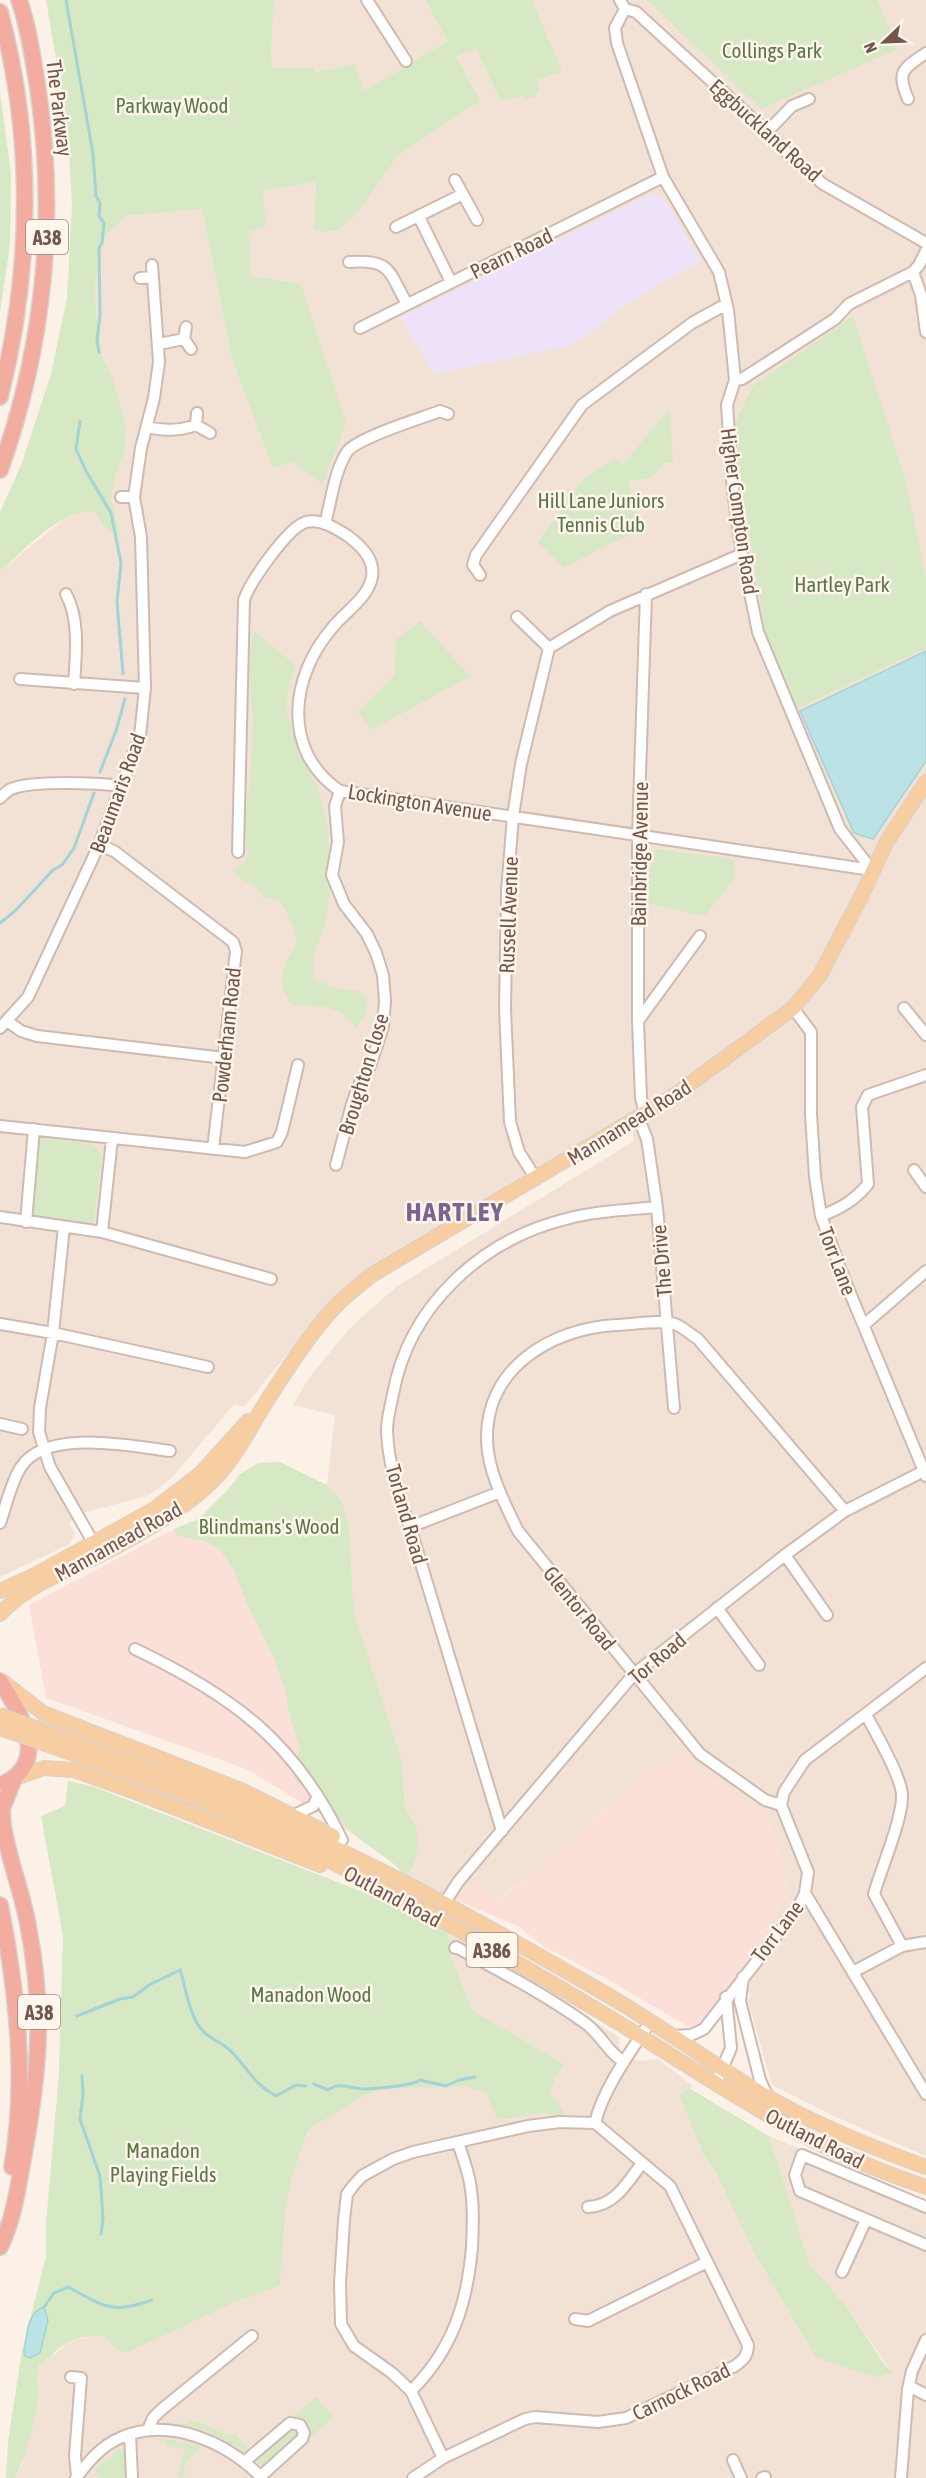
<svg xmlns="http://www.w3.org/2000/svg" width="926" height="2478" viewBox="0 0 926 2478" font-family="'Asap Condensed',sans-serif">
<style>
.residential{fill:#f2e2d5}
.commercial{fill:#fbe0da}
.education{fill:#eee2f8}
.green{fill:#d7e8c5}
.water{fill:#bbe2e4;stroke:#a2d3d5;stroke-width:1.5}
.lines{fill:none;stroke-linecap:round;stroke-linejoin:round}
.stream{stroke:#a2d3d5;stroke-width:3}
.minor-casing{stroke:#cebab0;stroke-width:14}
.major-casing{stroke:#d8d0cd;stroke-width:16}
.highway-casing{stroke:#d8d0cd;stroke-width:18}
.minor{stroke:#fff;stroke-width:10}
.major{stroke:#f7cea1;stroke-width:14}
.highway{stroke:#f2aca0;stroke-width:15}
.major-bridge-casing{stroke:#d8d0cd;stroke-width:16;stroke-linecap:butt}
.major-bridge{stroke:#f7cea1;stroke-width:14}
.labels{text-anchor:middle;dominant-baseline:central;stroke-width:5;stroke-linejoin:round;paint-order:stroke}
.shield{fill:#fef5ec;stroke:#9d867c;stroke-width:1.5}
.shield-label{font-size:20px;font-weight:bold;fill:#73564c}
.park-label{font-size:21px;fill:#5a7844;stroke:#fef5ec}
.street-label{font-size:21px;fill:#73564c;stroke:#fef5ec}
.district-label{font-size:27px;font-weight:bold;letter-spacing:1.5px;fill:#7b648f;stroke:#fef5ec}
</style>
<rect width="100%" height="100%" fill="#fbf1e6"/>
<path class="residential" d="M274,0h652v2156l-79,-34 -75,-37 -24,-84 3,-7 -19,-12 17,-27 -108,-180 -102,95 -44,30 -42,-1 -47,-23 6,-8 5,-13v-26l-12,-22 -4,-50 -47,-143 -5,-89 -8,-26 -14,-14 8,-70 -42,-10 16,-27 41,-50 46,-41 238,-146 -5,-28 -90,57 -150,85 -51,37 -94,115 -10,-3 -58,69 -13,12 -16,11 -61,16 -17,10 6,12 -5,10 -70,33v-1006l64,-52 19,-8h11l10,15 18,13 -11,-40 5,-25 9,-22 1,-27 -14,-49 -10,-21 -8,-62 9,-56 23,-21 76,-7 30,150 41,110 19,-8 -41,-185 -2,-44 13,-41 54,-9 -2,48 41,-14 43,-60 65,-45 18,-9 -33,-61 -84,50 -13,-26 -33,7h-3l-1,-4h-41l-2,-12z
M448,1932l171,105 1,12 18,12 20,-2 35,27 -14,9 24,59 10,13 38,80 65,111 62,18 13,-4 -46,-68 -8,-7 -3,-7 -24,-25 -41,-129 157,65v277h-911l7,-15 17,-79 -1,-19 17,-11 13,-12 26,-7 12,1 9,13 12,4 111,-52 42,-15 6,-81 6,-27 16,-48 57,-35 21,-7 79,-2 21,7 13,27 45,-7 22,3 -17,-25 15,-27 -92,-54 -21,-54z"/>
<path class="commercial" d="M174,1529l3,7 27,5 15,8 14,20 13,33 27,55 12,33 4,24 11,35 -9,22 6,12 27,16 26,33 -104,-63 -200,-71 -17,-93z
M681,1755l84,59 18,43 4,29 -4,15 -13,25 -68,100 -10,3 -83,-49 -66,-34 -25,-20 -65,-27 21,-19 22,20 43,-30 102,-95z"/>
<path class="education" d="M650,194l13,3 39,64 -31,16 -52,33 -33,26 -18,10 -134,28 -34,-57z"/>
<path class="green" d="M46,0h228l-3,56 2,12h41l1,4h3l36,-8 10,27 84,-50 -23,-41h107l30,71 -26,9 4,11 -6,6 -8,2 -2,-4 -23,6 -25,-53 -20,8 25,46 -18,9 -65,45 -43,60 -17,14 -13,2 -11,-2 2,-48 -53,9 3,35 -17,6 2,44 50,8 45,138 -23,62 -31,-23 -19,8 -41,-110 -30,-150 -76,7 -23,22 -9,55 8,62 10,21 14,49 -1,27 -9,22 -5,25 11,41 -18,-14 -10,-15c-37,0 -67,38 -94,60v-59l22,-49 29,-89 16,-76 5,-91 -4,-78z
M647,0h230l21,49 -137,60z
M0,92l11,82 -1,71 -10,67z
M853,316l53,166 20,96v70l-131,61 -30,-77 -22,-136 -8,-72 18,-38z
M666,412l4,1 3,49 -9,1 -12,15 -24,3 5,23 9,26 -35,15 -43,23 -26,-26 46,-64 31,-19 8,6z
M420,621l50,55 -98,54 -14,-18 37,-37 1,-35z
M254,631l42,35 -7,19 -3,25 12,41 20,37 10,41 1,20 1,42 -5,34 -12,32v22l29,11h13l10,5c3,15 2,23 -10,33 -13,-23 -37,-23 -61,-22 -16,-16 -14,-33 -4,-52 3,-5 6,-8 6,-13 0,-16 -10,-25 -16,-40l-18,-4c-5,-15 -23,-14 -29,-28l10,-5 5,-10 -4,-39 6,-31 3,-66 -3,-33v-34z
M655,849l79,10 1,18 -30,39 -62,-14z
M41,1137l52,8 9,9 -8,66 -2,5 -5,2 -52,-8 -4,-4 6,-75z
M280,1462l47,23 14,14 8,26 5,89 47,143 4,50 12,22v26l-5,13 -6,8 -12,-12 -44,-32 -26,-33 -27,-16 -6,-12 9,-22 -11,-35 -4,-24 -12,-33 -27,-55 -13,-33 -14,-20 -15,-8 -27,-5 -3,-7 24,-10 29,-28 12,-16 19,-12z
M68,1781l24,5 286,112 70,34 3,24 21,54 92,54 -15,27 18,26 -23,-4 -46,7 -12,-27 -21,-7 -79,2 -21,7 -57,35 -16,48 -6,27 -6,81 -42,15 -111,52 -12,-4 -10,-13c-11,-1 -27,1 -37,6 -11,6 -18,17 -30,23 3,39 -7,77 -23,113h-9l2,-37 14,-90 24,-95v-32l13,-151 4,-137 -22,-120 24,-10z
M689,2088l80,48 41,129 24,25 3,7 8,7 39,60 8,8 -14,5 -62,-19 -65,-111 -38,-80 -10,-13 -24,-59z
M316,2397l18,20 -25,21 -3,-14 -6,-5 -8,-2z
M192,2420l40,16 3,-2 14,16 -5,1 -36,-20 -42,-9 20,2z
M292,2429l5,1 1,8 -34,30 -9,-8z
M152,2439l21,1 27,6 -16,20 1,10 -7,1 7,-29 -19,-2 -1,-5z
M124,2449l2,6 1,23h-25l-8,-8 24,-20z"/>
<path class="water" d="M926,651v110l-53,78 -19,-6 -54,-122z
M44,2307l4,13 -8,33 -10,5 -5,-2 -1,-5c3,-14 3,-40 20,-44z"/>
<g class="lines">
<path class="stream" d="M66,0l27,154 3,42 4,7 -1,13 5,7 -2,20 -3,5 1,67 -3,26 2,11
M80,421l-4,28 10,22 25,42 10,50 -4,39 6,72
M100,772l16,-41 9,-32
M0,923l16,-13 37,-40 9,-5 12,-17 20,-55
M77,2016l43,-17 13,-2 16,-12 31,-15c6,18 7,36 17,53 7,13 18,16 29,24 20,16 24,35 50,49l20,-11 10,1
M82,2076l1,18 -3,25 20,57 3,42 -2,16
M314,2084l14,6c12,-9 23,-1 36,-1 15,-1 45,-2 56,-9l26,6 13,-6 16,-3
M44,2307l10,-14 14,-6c36,19 43,28 84,13"/>
<g class="minor-casing">
<path id="minor" d="M367,0l39,61
M620,0l5,9 11,3 131,120 24,25 32,27 103,59
M625,9l-10,19 2,15 46,134 56,95 9,38 7,70 -8,25 6,87 9,62 16,78 82,197 32,41
M908,99c-12,-28 -5,-30 18,-46
M767,132l25,-26 17,-7
M455,180l22,40
M419,217l32,65
M396,227l65,-32
M349,262c43,-3 39,9 58,42
M913,272l8,23 5,37
M140,278l13,-1
M360,328l303,-151
M184,339l7,10
M159,344l25,-5 2,-12
M735,380l7,-1 93,-60 14,-15 64,-32 6,-7 7,-14
M196,425l1,-12
M147,427c18,4 32,4 49,-2l14,8
M121,497h13
M325,524c6,-22 9,-52 22,-72 9,-14 75,-34 93,-41l8,3
M480,575l-7,-10 3,-10 106,-150 110,-82 29,-16 7,3
M66,594c14,26 10,60 8,90
M517,617l32,31
M549,648l61,-37 132,-57
M20,679l125,9
M0,798c3,-3 7,-7 11,-9 21,-9 87,-6 111,-3
M99,845l15,6 119,91 3,9 -23,198
M238,852l6,-252c6,-18 44,-73 62,-78 14,-4 31,7 42,14 13,10 27,23 24,41 -4,21 -26,34 -39,50 -43,49 -52,124 7,164l532,79
M793,1008l18,24v82l4,63 6,39 22,60 83,200
M904,1008l22,27
M7,1021l14,10 16,5 187,22
M638,1021l62,-85
M0,1028l28,-31 71,-152 41,-109 5,-48 -4,-151 -7,-40 7,-49 13,-50 5,-36 -7,-97
M645,1113l-4,-15 -3,-77v-186l8,-241
M638,1117l9,22 10,68 17,201
M0,1126l245,26 32,-10 5,-10 16,-67
M336,1165l16,-61 6,-17 12,-21 13,-39 2,-26 -2,-26 -7,-22 -9,-19 -23,-30 -12,-29 6,-33 -3,-36 5,-15
M914,1170l12,17
M536,1179l-17,-27 -9,-30 -5,-113 2,-117 6,-76 8,-52 28,-116
M821,1216c20,-8 33,-15 47,-32l-6,-77 6,-12 58,-20
M0,1217l102,15 169,47
M26,1222l8,-93
M64,1227l-11,106 -13,75 -1,24 11,35 47,82
M102,1232l10,-93
M0,1324l53,9 155,34
M864,1325l62,-54
M0,1424l22,5
M0,1523c6,-17 11,-41 21,-56 25,-39 111,-21 149,-16
M410,1527l90,-35
M785,1555l42,60
M717,1608l42,57
M135,1649c96,46 160,92 207,191
M866,1714c9,19 35,61 36,81 1,23 -21,74 -28,99l28,52
M781,1805l-16,-5 -65,-46 -182,-223c-13,-27 -30,-59 -31,-90 -2,-73 64,-112 128,-116 15,0 46,-6 60,-1 8,3 15,10 23,15l147,172
M294,1815l19,-9 5,-10
M502,1831l-92,-304c-12,-31 -22,-63 -23,-97 0,-12 4,-25 6,-36 16,-88 88,-154 173,-175 29,-8 61,-9 91,-12
M805,1893l121,201
M444,1904l14,-22 176,-208 151,-119 60,-44 79,-40
M455,1948l1,-1c43,24 89,47 129,76 16,11 22,29 39,39
M853,1972l49,-26 24,-4
M743,1977l-3,24 20,79 7,15
M673,2036l18,-1 13,-6 94,-121 7,-15 3,-21 -27,-67 3,-13 21,-32 121,-92
M716,2083l15,-35 -5,-51
M595,2123c8,-34 36,-72 55,-101
M588,2207c27,-1 40,-25 54,-44
M926,2207l-124,-52 -7,20 5,16 126,54
M842,2272l24,-52
M575,2319l13,2 119,-59
M71,2377l10,1 -6,78 2,20
M909,2386l17,9
M411,2391c42,-42 56,-87 61,-144 1,-23 2,-46 -3,-69 -3,-12 -7,-24 -11,-35
M148,2430l5,-12 8,-8 91,-74
M130,2434l2,44
M443,2458l-32,-67 -19,-18 -38,-27 -13,-22 -1,-41 4,-63 3,-26 6,-8 9,-10 31,-17 20,-7 115,-26 32,-4 35,1
M733,2460l8,18
M244,2462l46,-39 10,2 4,8 -2,6 -41,37
M76,2478c12,-16 25,-32 44,-40 49,-22 107,4 142,40
M413,2478l30,-20 82,-39 10,-2 63,5 28,-4 109,-52c8,-6 13,-10 13,-21l-78,-159 -75,-63
M762,2478l3,-1
M901,2478l7,-89 4,-18 14,-31"/>
</g>
<g class="major-casing">
<path id="major" d="M0,1591l35,-16 118,-65 47,-36 48,-53
M0,1614c25,-28 65,-42 98,-58 38,-19 75,-40 107,-68 28,-24 44,-59 63,-89 21,-32 42,-66 68,-93 10,-11 23,-20 34,-30l302,-179 121,-89 27,-33 42,-80 24,-52 40,-61
M2,1681l41,32 198,77 92,46
M166,1775c153,58 297,136 438,218 50,29 96,62 145,93 54,34 117,59 177,81
M15,1778l29,-10 30,2 64,23 182,72
M160,1784c153,61 298,143 439,227 69,41 136,87 206,125 38,21 80,37 121,51"/>
</g>
<g class="highway-casing">
<path id="highway" d="M0,12c34,126 32,259 0,385
M0,470c44,-122 57,-252 38,-381 -5,-29 -9,-61 -19,-89
M0,1681c19,30 51,78 5,102
M0,1905c17,85 27,176 12,262
M0,2247c14,-29 17,-55 23,-87 16,-86 22,-148 5,-235 -6,-34 -20,-67 -25,-101l-1,-15 12,-30"/>
</g>
<use href="#minor" class="minor"/>
<use href="#major" class="major"/>
<use href="#highway" class="highway"/>
<g class="major-bridge-casing">
<path id="major-bridge" d="M0,1715l166,60
M0,1728l160,56"/>
</g>
<use href="#major-bridge" class="major-bridge"/>
</g>
<g class="labels">
<g class="shield">
<rect x="26" y="220" width="42" height="34" rx="4.5"/>
<rect x="466.5" y="1933" width="51" height="34" rx="4.5"/>
<rect x="18" y="1995" width="42" height="34" rx="4.5"/>
</g>
<g class="shield-label">
<text x="47" y="237">A38</text>
<text x="492" y="1950">A386</text>
<text x="39" y="2012">A38</text>
</g>
<g class="park-label">
<text x="772" y="50">Collings Park</text>
<text x="172" y="105">Parkway Wood</text>
<text x="601" y="500">Hill Lane Juniors<tspan x="601" dy="24">Tennis Club</tspan></text>
<text x="842" y="584">Hartley Park</text>
<text x="269" y="1526">Blindmans's Wood</text>
<text x="311" y="1994">Manadon Wood</text>
<text x="163" y="2150">Manadon<tspan x="163" dy="24">Playing Fields</tspan></text>
</g>
<g class="street-label">
<text transform="translate(60 108) rotate(83)">The Parkway</text>
<text transform="translate(766 130) rotate(42)">Eggbuckland Road</text>
<text transform="translate(511 253) rotate(-26)">Pearn Road</text>
<text transform="translate(740 511) rotate(82)">Higher Compton Road</text>
<text transform="translate(117 793) rotate(-70)">Beaumaris Road</text>
<text transform="translate(420 802) rotate(9)">Lockington Avenue</text>
<text transform="translate(639 854) rotate(-89)">Bainbridge Avenue</text>
<text transform="translate(508 915) rotate(-88)">Russell Avenue</text>
<text transform="translate(226 1035) rotate(-84)">Powderham Road</text>
<text transform="translate(363 1074) rotate(-73)">Broughton Close</text>
<text transform="translate(629 1122) rotate(-32)">Mannamead Road</text>
<text transform="translate(661 1261) rotate(-95)">The Drive</text>
<text transform="translate(838 1261) rotate(69)">Torr Lane</text>
<text transform="translate(407 1514) rotate(74)">Torland Road</text>
<text transform="translate(118 1541) rotate(-29)">Mannamead Road</text>
<text transform="translate(580 1608) rotate(51)">Glentor Road</text>
<text transform="translate(657 1658) rotate(-40)">Tor Road</text>
<text transform="translate(393 1896) rotate(28)">Outland Road</text>
<text transform="translate(777 1931) rotate(-53)">Torr Lane</text>
<text transform="translate(815 2138) rotate(27)">Outland Road</text>
<text transform="translate(681 2391) rotate(-26)">Carnock Road</text>
</g>
<g class="district-label">
<text x="455" y="1211">HARTLEY</text>
</g>
</g>
<g transform="translate(884 42) rotate(247)" stroke="#fef5ec" stroke-width="4.5" paint-order="stroke">
<path d="M0-4.5L10 22L0 15L-10 22Z" fill="#73564c"/>
<text y="-9" font-size="16" font-weight="bold" text-anchor="middle" fill="#73564c">N</text>
</g>
</svg>
